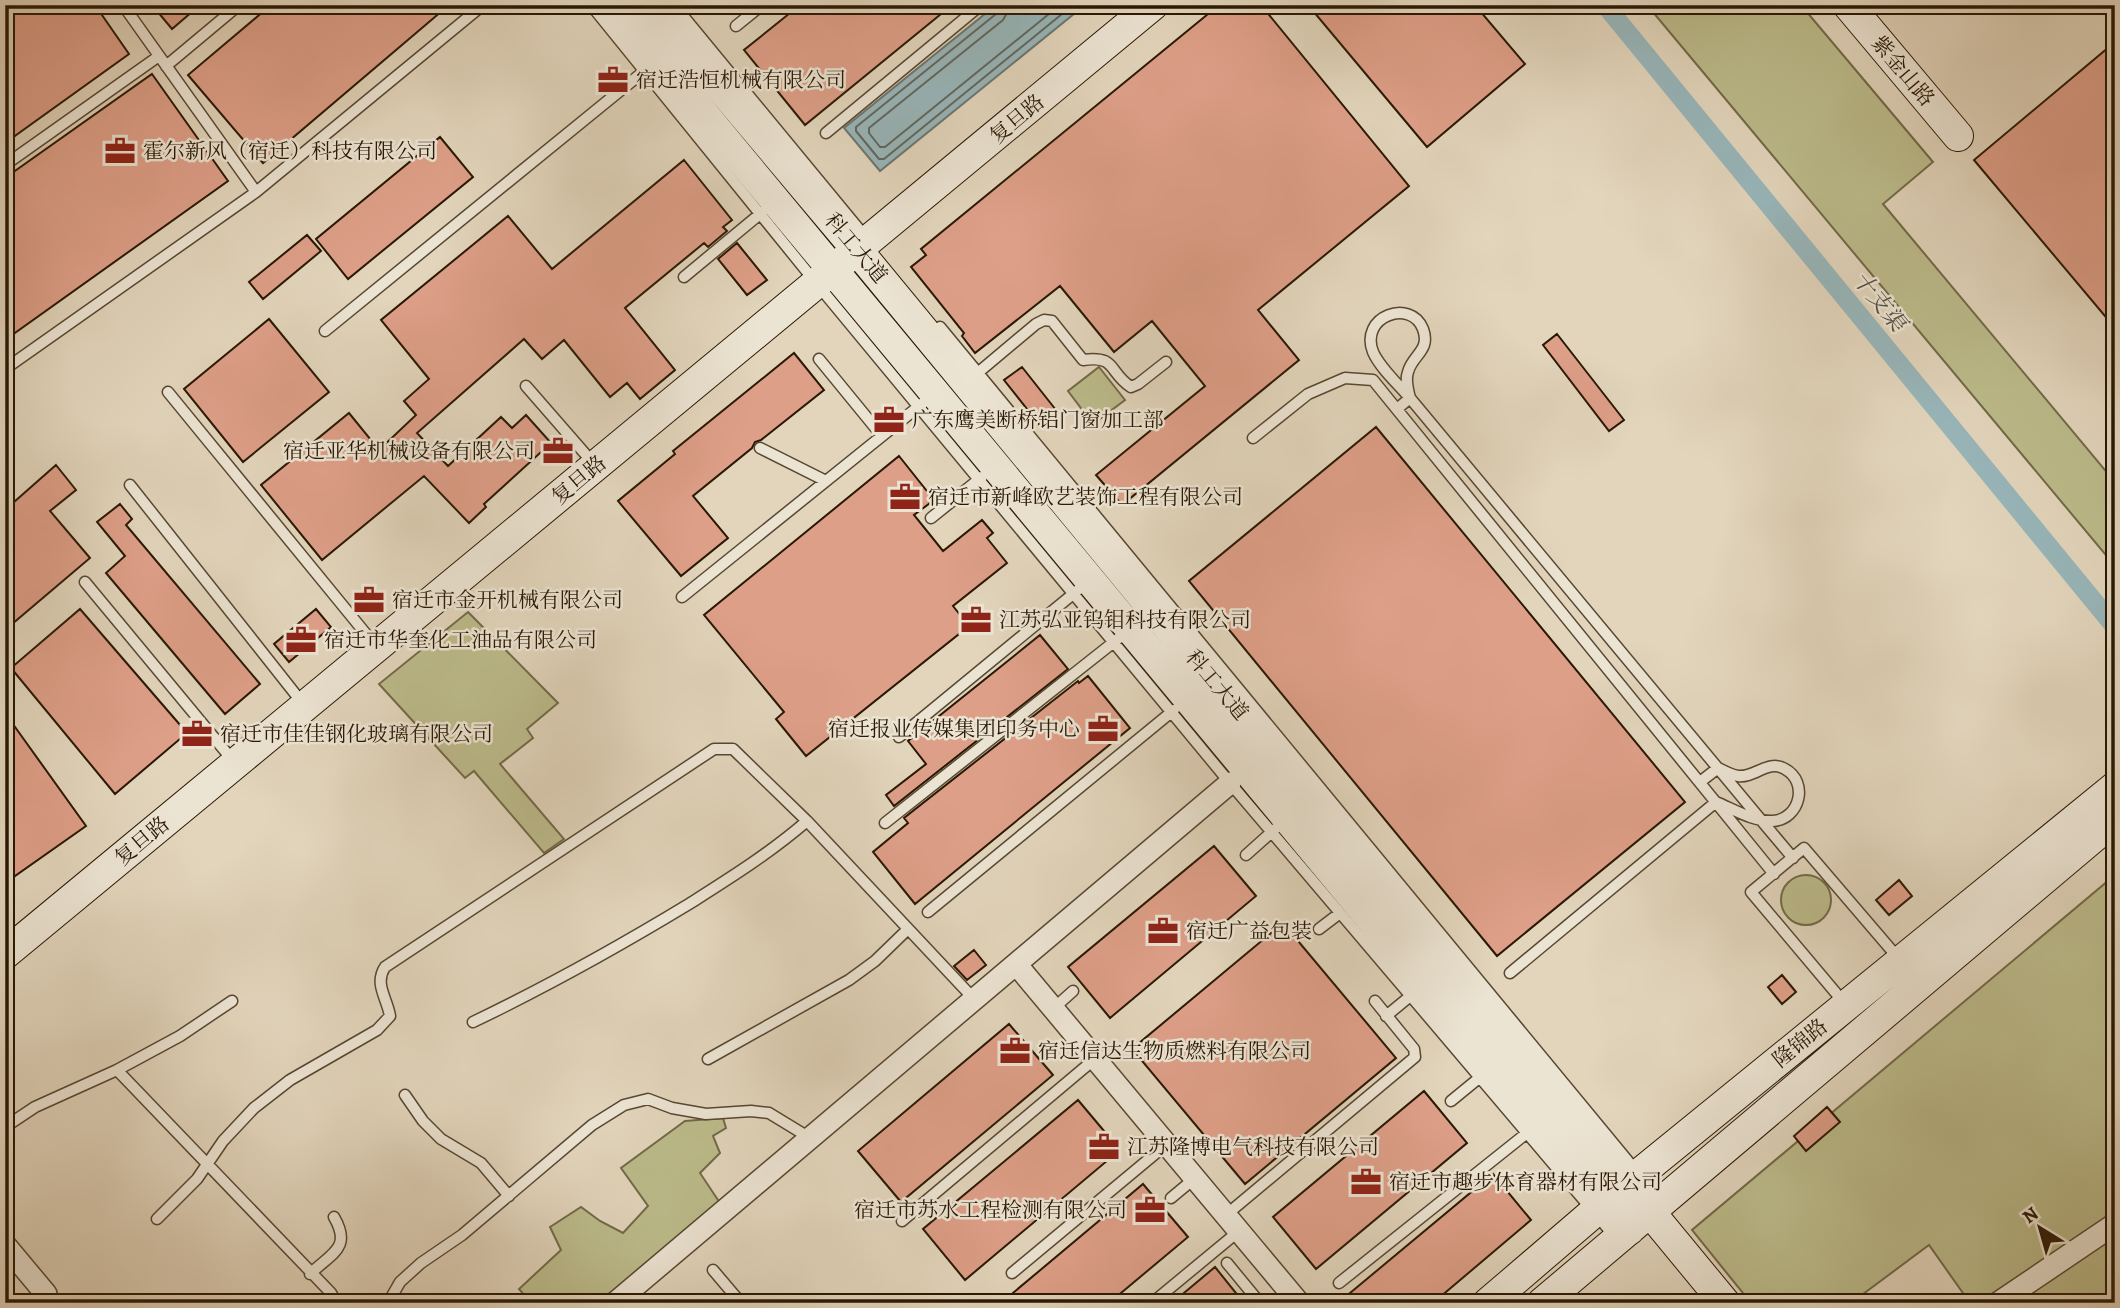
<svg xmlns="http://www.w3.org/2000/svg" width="2120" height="1308" viewBox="0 0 2120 1308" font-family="Alegreya,'Noto Serif SC',serif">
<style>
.green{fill:#bcbb8b;stroke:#726a48;stroke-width:2}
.water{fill:#98b6ba;stroke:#6c7771;stroke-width:2}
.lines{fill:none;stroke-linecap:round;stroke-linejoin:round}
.shore{stroke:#60675f;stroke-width:2}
.canal{stroke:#98b6ba;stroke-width:19}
.building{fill:#de9f88;stroke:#291804;stroke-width:2}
.lane-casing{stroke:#574732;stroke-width:13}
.street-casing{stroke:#574732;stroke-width:24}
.secondary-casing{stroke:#291804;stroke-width:32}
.lane{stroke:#ece4d3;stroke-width:10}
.street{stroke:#ece4d3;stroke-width:21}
.secondary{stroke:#ece4d3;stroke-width:30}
.labels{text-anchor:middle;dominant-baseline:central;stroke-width:5;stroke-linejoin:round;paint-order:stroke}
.street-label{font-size:21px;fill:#291804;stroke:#ece4d3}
.poi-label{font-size:21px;fill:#291804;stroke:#ece4d3;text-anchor:start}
.water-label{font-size:23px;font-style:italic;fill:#504f44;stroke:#ece4d3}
</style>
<rect width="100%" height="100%" fill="#e2d5bc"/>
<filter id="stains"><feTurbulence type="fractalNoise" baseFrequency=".00286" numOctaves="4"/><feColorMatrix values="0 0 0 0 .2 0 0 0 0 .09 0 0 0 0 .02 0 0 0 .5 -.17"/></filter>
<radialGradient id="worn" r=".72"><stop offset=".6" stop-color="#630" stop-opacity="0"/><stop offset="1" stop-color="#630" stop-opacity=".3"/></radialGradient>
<path class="green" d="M1647,5h154l132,157 -50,42 232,278v84z
M1099,367l26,33 -32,24 -25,-33z
M468,612l90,91 -31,26 6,9 -33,26 64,75 -20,14 -70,-82 -9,7 -86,-94z
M1781 900a25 25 0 1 1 50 0a25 25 0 1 1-50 0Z
M2115,875v428h-145l-41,-58 -78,58h-100l-59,-73z
M723,1118l3,10 -13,8 7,17 -20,20 20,30 -119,100h-70l-12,-14 42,-39 -11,-23 31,-20 19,14 23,12 25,-27 -27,-38 64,-47z"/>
<path class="water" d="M996,5h89l-205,166 -36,-43z"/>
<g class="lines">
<path class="shore" d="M999,5l-3,9 -140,113v4l23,28h5l189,-154
M1008,5l-1,8 -4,7 -134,108v5l11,14h5l175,-142"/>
<path class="canal" d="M1605,5l510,622"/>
</g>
<path class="building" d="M5,5h90l34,49 -124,89z
M152,5h48l-28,24z
M271,5h178l-186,158 -75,-88z
M800,5h152l-147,120 -61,-75z
M1219,5h42l148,181 -151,124 41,50 -177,145 -26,-30 109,-89 -53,-65 -38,31 -54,-66 -85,67 -13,-17 2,-3 -53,-66 15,-12 -5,-6z
M1308,5h167l50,59 -98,83z
M2115,42v286l-141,-168z
M152,74l76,107 -223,159v-162z
M440,137l33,40 -125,102 -32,-40z
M684,160l48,60 -9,7 4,4 -19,16 -4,-4 -79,65 50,62 -35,29 -13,-16 -17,14 -46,-57 -22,19 -18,-20 -107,94 31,33 53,-49 11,11 14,-13 25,28 -67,61 2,3 -17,16 -45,-47 -102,84 -61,-75 88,-72 30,37 37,-35 -12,-14 25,-22 -48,-59 127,-104 44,53z
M307,235l14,16 -58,48 -14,-17z
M737,243l30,37 -20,15 -29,-36z
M269,319l60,73 -86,70 -59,-73z
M1557,334l67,86 -15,11 -66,-86z
M794,353l30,37 -63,50 -6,2 -3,6 -59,48 35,42 -47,38 -63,-75 57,-47 -2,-3z
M1022,367l34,43 -17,14 -35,-44z
M1376,427l309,375 -188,154 -308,-375z
M899,456l35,44 -20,15 29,36 39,-31 11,13 -6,5 20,25 -54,43 16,20 -163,130 -30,-37 8,-7 -80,-97z
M56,465l20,25 -26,21 40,47 -85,72v-120z
M120,504l12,15 -6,6 134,159 -35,30 -119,-141 19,-17 -28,-34z
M80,609l107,124 -72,61 -104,-126z
M316,609l15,18 -42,35 -15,-18z
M1040,635l28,34 -174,137 -8,-11 40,-31 -18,-23z
M1088,676l42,52 -215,176 -42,-52 35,-29 -4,-5 174,-137 1,2z
M5,713l81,113 -81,57z
M1214,846l42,50 -146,122 -42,-51z
M1899,880l13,16 -23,19 -13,-15z
M1283,923l113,135 -151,126 -113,-135z
M974,950l12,15 -19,15 -13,-14z
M1782,975l14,17 -14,12 -14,-17z
M1009,1024l44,51 -152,127 -43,-51z
M1424,1091l43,52 -151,126 -43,-52z
M1078,1100l42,50 -155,130 -42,-51z
M1827,1107l13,15 -34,29 -12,-15z
M1493,1174l38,46 -98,83h-95z
M1143,1184l45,53 -79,66h-108z
M1215,1267l29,36h-72z"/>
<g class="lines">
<g class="lane-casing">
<path id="lane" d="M123,5l133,187
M591,5l226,279 413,499 386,455
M674,5l193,234
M736,26l26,-21
M166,66l73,-61
M826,133l155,-128
M5,165l154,-109
M684,277l82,-68
M940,327l720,873
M325,331l323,-263
M2115,352l-3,2 3,3
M819,359l63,77
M5,369l251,-177 227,-187
M974,376l62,-52 8,-4 8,1 31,39c34,-5 25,12 48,27l7,-3 28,-22
M526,386l68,78
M168,392l207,253
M1397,409l13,-11c-2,-8 -5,-18 -2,-26 4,-17 23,-21 15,-43 -12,-31 -64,-13 -50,23 7,16 25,32 37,46l351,422 32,38
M1253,438l55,-44 37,-16 28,2 401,494
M760,448l66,33
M130,485l174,220
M931,518l51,-41
M85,582l150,181
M682,597l241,-194
M899,737l179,-147
M885,823l234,-185
M1246,855l29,-26
M928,912l246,-202
M1319,929l21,-16
M1510,973l206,-171c17,7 38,20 57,19 27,-2 36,-39 12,-52 -17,-10 -30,9 -47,7 -7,-1 -14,-5 -20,-8l-18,14
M1846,1005l-95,-113 53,-44 95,111
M1054,1008l19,-17
M1386,1016l28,-23
M473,1022c75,-36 145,-75 216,-118 41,-26 81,-51 118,-83
M708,1059l141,-79 26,-19 33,-32
M117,1070l63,-34 52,-35
M405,1095l18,26 18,18 40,24 28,33
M1451,1101l33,-27
M5,1127l30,-20 82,-37 214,223 6,10
M1171,1198l24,-20
M1226,1215l189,-158 -1,-8 -39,-48
M157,1219l40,-40 26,-38 31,-33 36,-28 87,-50 13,-14c-3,-18 -16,-32 -5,-49l329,-218h19l74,72 167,178
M902,1221l194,-163
M1227,1263l33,40
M713,1270l28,33
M1012,1273l155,-129
M310,1274c22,-21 42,-26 24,-57
M1339,1283l188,-150
M388,1303l12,-21 21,-19 41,-28 130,-110 32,-20 24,-6 24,9 34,6 45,-3 18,2 41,25
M1152,1303l87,-72"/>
</g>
<g class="street-casing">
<path id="street" d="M1016,964l283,339
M5,1245l41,49
M615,1303l615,-520
M1998,1303l117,-79"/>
</g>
<g class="secondary-casing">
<path id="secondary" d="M613,5l1016,1225
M651,5l212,252 862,1046
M1848,5l110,131
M5,954l1148,-949
M1488,1303l140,-120 487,-396
M1542,1303l573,-484"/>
</g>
<use href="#lane" class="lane"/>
<use href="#street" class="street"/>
<use href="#secondary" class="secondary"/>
</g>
<defs>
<g id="office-bare" transform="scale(2.415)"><path d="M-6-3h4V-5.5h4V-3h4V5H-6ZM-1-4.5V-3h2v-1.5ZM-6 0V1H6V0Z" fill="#8f2418" stroke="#ece4d3" stroke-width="2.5" paint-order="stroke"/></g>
</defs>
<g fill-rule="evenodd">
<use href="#office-bare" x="613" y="80"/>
<use href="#office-bare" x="120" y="151"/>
<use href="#office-bare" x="889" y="420"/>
<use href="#office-bare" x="558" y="451"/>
<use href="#office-bare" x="905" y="497"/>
<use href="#office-bare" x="369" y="600"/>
<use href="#office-bare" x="976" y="620"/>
<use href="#office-bare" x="301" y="640"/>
<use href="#office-bare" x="1103" y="729"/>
<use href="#office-bare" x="197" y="734"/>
<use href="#office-bare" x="1163" y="931"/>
<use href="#office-bare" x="1015" y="1051"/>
<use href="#office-bare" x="1104" y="1147"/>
<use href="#office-bare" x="1366" y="1182"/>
<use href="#office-bare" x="1150" y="1210"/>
</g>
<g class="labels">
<g class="street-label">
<text transform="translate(1903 71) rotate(50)">紫金山路</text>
<text transform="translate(1017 119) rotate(-40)">复旦路</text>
<text transform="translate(856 248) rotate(50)">科工大道</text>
<text transform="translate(579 480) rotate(-40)">复旦路</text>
<text transform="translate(1217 685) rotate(50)">科工大道</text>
<text transform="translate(142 841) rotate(-40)">复旦路</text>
<text transform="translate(1800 1043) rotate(-39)">隆锦路</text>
</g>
<g class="poi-label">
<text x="636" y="80">宿迁浩恒机械有限公司</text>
<text x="143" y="151">霍尔新风（宿迁）科技有限公司</text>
<text x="912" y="420">广东鹰美断桥铝门窗加工部</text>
<text x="535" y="451" text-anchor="end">宿迁亚华机械设备有限公司</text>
<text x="928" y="497">宿迁市新峰欧艺装饰工程有限公司</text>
<text x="392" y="600">宿迁市金开机械有限公司</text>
<text x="999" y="620">江苏弘亚钨钼科技有限公司</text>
<text x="324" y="640">宿迁市华奎化工油品有限公司</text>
<text x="1080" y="729" text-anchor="end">宿迁报业传媒集团印务中心</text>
<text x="220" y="734">宿迁市佳佳钢化玻璃有限公司</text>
<text x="1186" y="931">宿迁广益包装</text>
<text x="1038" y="1051">宿迁信达生物质燃料有限公司</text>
<text x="1127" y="1147">江苏隆博电气科技有限公司</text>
<text x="1389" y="1182">宿迁市趣步体育器材有限公司</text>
<text x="1127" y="1210" text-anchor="end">宿迁市苏水工程检测有限公司</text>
</g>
<g class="water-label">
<text transform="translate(1879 301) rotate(51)">十支渠</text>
</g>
</g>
<rect width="2120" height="1308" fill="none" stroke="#e2d5bc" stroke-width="28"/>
<rect x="7" y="7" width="2106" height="1294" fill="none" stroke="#291804" stroke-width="3.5"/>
<rect x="14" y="14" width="2092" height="1280" fill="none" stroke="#291804" stroke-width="2"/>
<g transform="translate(2040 1228) rotate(323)" stroke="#ece4d3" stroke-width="5" paint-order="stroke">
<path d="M0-5L12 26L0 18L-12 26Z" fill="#291804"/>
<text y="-10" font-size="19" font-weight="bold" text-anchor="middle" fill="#291804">N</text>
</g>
<rect width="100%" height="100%" filter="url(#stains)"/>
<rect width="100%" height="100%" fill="url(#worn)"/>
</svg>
